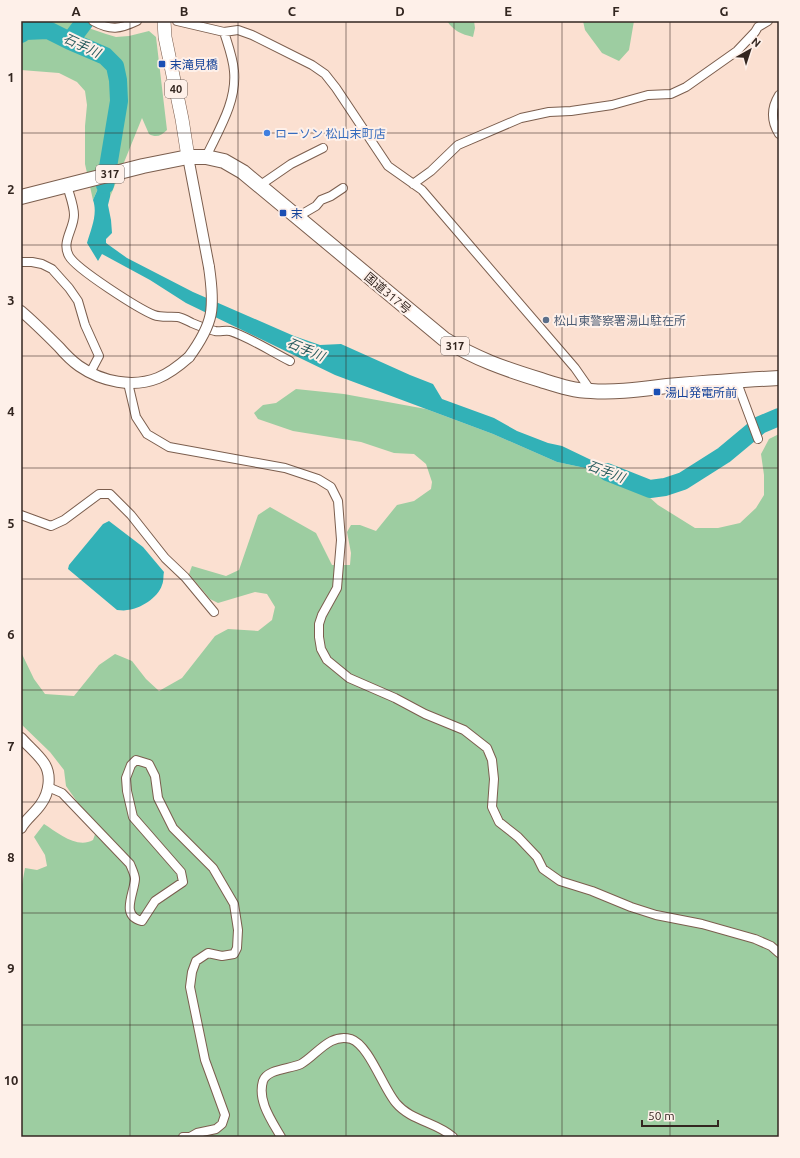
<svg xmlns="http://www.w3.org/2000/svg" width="800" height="1158" viewBox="0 0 800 1158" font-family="Ubuntu,'Noto Sans JP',sans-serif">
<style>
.green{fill:#9dcda1}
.water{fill:#32b1b7}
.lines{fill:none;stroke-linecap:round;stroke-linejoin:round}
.river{stroke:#32b1b7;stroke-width:18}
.minor-casing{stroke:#7b5e4e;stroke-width:10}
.tertiary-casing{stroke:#7b5e4e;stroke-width:12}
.primary-casing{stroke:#7b5e4e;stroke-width:14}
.trunk-casing{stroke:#7b5e4e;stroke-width:16}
.minor{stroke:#fff;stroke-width:8}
.tertiary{stroke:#fff;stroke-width:10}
.primary{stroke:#fff;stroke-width:13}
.trunk{stroke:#fff;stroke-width:14}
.tertiary-bridge-casing{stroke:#7b5e4e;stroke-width:12;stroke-linecap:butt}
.tertiary-bridge{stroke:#fff;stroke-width:10}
.grid{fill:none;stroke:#332620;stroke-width:1;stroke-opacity:0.55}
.transit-dot{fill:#1a4fb4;stroke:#fef0e9;stroke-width:1.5}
.shop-dot{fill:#3f7fe0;stroke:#fef0e9;stroke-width:1.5}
.service-dot{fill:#5c6f8a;stroke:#fef0e9;stroke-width:1.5}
.labels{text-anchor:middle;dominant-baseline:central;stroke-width:4;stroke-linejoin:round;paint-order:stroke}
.shield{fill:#fef0e9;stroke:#70635c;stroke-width:1}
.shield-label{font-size:11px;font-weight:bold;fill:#332620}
.transit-label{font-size:12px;fill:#164399;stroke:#fef0e9;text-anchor:start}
.shop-label{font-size:12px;fill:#366cbe;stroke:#fef0e9;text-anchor:start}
.street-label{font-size:12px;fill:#332620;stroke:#fef0e9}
.service-label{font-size:12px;fill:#4e5e75;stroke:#fef0e9;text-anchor:start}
.water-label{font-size:13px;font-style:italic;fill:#285b5e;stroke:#fef0e9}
.neatline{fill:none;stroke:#332620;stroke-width:1.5}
.grid-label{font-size:13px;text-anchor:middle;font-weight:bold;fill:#332620}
</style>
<rect width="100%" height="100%" fill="#fbe0d1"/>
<path class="green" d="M21,21h47l38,13 10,3 13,-1 20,-5 7,6 11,93c-6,6 -11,8 -18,4l-7,-16 -32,79 -1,-35 -16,38 -8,-36v-38l2,-21 -2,-14 -8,-9 -18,-9 -38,-3z
M447,21h27l1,7 -2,9c-12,-3 -19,-6 -26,-16z
M583,21h51l-5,29 -10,11 -17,-8 -17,-23z
M296,389l48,5 82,15 67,25 64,28 33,7 40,11 28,25 37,23h23l22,-5 16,-15 8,-13v-20l-3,-21 8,-15 10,-5v703h-758v-247l4,-22 12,2 10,-4 -2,-11 -11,-18 10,-13c14,9 33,25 49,16l5,-14 -20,-23 -12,-17 -2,-16 -14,-18 -29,-28v-72l13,27 11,15 29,2 25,-31 16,-11 17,7 14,18 13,12 23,-13 33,-42 13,-7 30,2 14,-11 3,-13 -8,-13 -12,-2 -37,11 -8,-4 -21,-25 3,-8 34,10 13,-6 19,-55 12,-8 46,26 16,32h18l1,-12 -4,-21 4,-7h9l16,6 21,-26 17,-4 17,-12 1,-7 -6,-18 -12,-10 -20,-1 -33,-11 -68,-11 -35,-12 -4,-6 9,-8 13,-2z"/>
<path class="water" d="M110,161v36l-2,8 3,15 1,13 -6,6v4l21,15 66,34 101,44 26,9 21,-1 69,31 23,9 9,15 52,19 23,13 31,12 14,3 50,24 18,10 -40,-11 -33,-7 -64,-28 -158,-59 -149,-72 -36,-23 -48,-26 -4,7 -11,-18c4,-14 11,-29 6,-43z
M109,521l34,26 21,25c-1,4 0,9 -2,13 -4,13 -22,24 -35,25 -3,1 -7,0 -10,0l-49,-41 1,-4 34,-41z"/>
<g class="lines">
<path class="river" d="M21,34l4,-3 23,-1 22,11 35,15 10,10 3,14 1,21 -14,84
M70,41l15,-20
M607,472l43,17 15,-2 18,-6 41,-26 36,-30 19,-8"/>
<g class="minor-casing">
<path id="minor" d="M93,21c18,10 27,8 44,0
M177,21l47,11 14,-2 14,5 60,30 13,9 11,14 52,78 34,24 153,178 16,23
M779,95c-8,13 -8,26 0,39
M206,157c12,-26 31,-55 28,-86 -1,-13 -6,-26 -10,-39
M413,184l18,-13 27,-26 63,-27 28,-6 22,-1 41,-6 36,-10 23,-1 15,-7 51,-36 18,-19 3,-5 10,-6
M67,185c2,9 7,20 7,30 0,14 -13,27 -5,41 7,13 70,53 85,59 8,3 16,1 24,2 5,1 10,4 14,6 7,3 15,6 23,8 5,1 10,-1 15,0 19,6 42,21 60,30
M259,186l32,-22 32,-16
M300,219l4,-6 12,-7 5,-6 10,-4 12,-8
M21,262h11l10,2 10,5 17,19 9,13 7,24 14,31 -9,17
M736,380l22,59
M128,383l8,34 11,17 22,13 116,21 33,11 13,8 7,14 3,39 -4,48 -15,27 -3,9v13l2,12 6,11 22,18 46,20 30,16 39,16 23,18 5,12 2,19 -2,28 7,15 19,15 19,20 6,12 17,12 32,10 39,16 25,8 46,9 53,15 16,7 8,7
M21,515l30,11 13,-6 35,-26h11l21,21 34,43 20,19 29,35
M48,787l14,6 68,71c2,5 5,11 5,15 -1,15 -15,37 7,42l13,-20 28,-19 -2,-10 -48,-55 -6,-26 -1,-13 5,-13 5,-5 13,4 6,12 3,22 15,30 40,40 21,36 4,26 -1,18 -3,6 -12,2 -14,-3 -12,8 -4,11 -2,15 15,73 20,55 -3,9 -6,5 -19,4 -7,4h-7
M281,1137c-9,-16 -24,-36 -18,-56 4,-12 27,-12 38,-17 16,-9 28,-31 50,-25 18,6 32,49 45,64 15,18 40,19 57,34"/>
</g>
<g class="tertiary-casing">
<path id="tertiary" d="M188,157l21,110
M21,311c13,11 26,24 38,36 6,7 13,14 20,19 23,16 54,22 79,12 12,-5 22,-13 31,-21
M21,738c7,8 17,16 23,25 8,12 5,30 -3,41 -6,9 -15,15 -20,24"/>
</g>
<g class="primary-casing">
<path id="primary" d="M164,21l1,16 17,82 6,38"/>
</g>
<g class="trunk-casing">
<path id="trunk" d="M21,197l122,-31 45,-9h18l18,4 19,11 201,167c32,20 61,30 97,41 16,5 33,11 50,11 25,2 51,-2 76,-5 37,-3 74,-6 112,-8"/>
</g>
<use href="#minor" class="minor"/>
<use href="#tertiary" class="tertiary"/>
<use href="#primary" class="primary"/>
<use href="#trunk" class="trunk"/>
<g class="tertiary-bridge-casing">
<path id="tertiary-bridge" d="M189,357c25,-34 26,-49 20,-90"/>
</g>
<use href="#tertiary-bridge" class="tertiary-bridge"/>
</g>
<path class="grid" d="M130,21v1116M238,21v1116M346,21v1116M454,21v1116M562,21v1116M670,21v1116M21,133h758M21,245h758M21,356h758M21,468h758M21,579h758M21,690h758M21,802h758M21,913h758M21,1025h758"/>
<g class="transit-dot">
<rect x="158" y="60" width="8" height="8" rx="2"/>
<rect x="279" y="209" width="8" height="8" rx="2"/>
<rect x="653" y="388" width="8" height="8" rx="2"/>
</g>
<circle class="shop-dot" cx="267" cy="133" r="4"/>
<circle class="service-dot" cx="546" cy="320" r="4"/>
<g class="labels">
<g class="shield">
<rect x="165" y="80" width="22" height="18" rx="3"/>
<rect x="96" y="165" width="28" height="18" rx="3"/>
<rect x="441" y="337" width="28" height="18" rx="3"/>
</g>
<g class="shield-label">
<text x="176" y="89">40</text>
<text x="110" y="174">317</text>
<text x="455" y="346">317</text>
</g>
<g class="transit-label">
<text x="170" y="64">末滝見橋</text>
<text x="291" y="213">末</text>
<text x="665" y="392">湯山発電所前</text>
</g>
<g class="shop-label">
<text x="275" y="133">ローソン 松山末町店</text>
</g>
<g class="street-label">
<text transform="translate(388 293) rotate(40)">国道317号</text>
</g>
<g class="service-label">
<text x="554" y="320">松山東警察署湯山駐在所</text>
</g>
<g class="water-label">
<text transform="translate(82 45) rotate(25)">石手川</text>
<text transform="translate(306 349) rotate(23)">石手川</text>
<text transform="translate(606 471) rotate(21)">石手川</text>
</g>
</g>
<rect width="800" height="1158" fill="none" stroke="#fef0e9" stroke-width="44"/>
<g transform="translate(750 50) rotate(39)" stroke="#fef0e9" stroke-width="3" paint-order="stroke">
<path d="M0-3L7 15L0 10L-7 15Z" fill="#332620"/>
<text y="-6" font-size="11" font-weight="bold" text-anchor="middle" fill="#332620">N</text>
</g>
<path d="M642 1120v6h76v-6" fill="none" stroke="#332620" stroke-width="2"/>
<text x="648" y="1120" font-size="12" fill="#332620" stroke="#fef0e9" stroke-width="3" paint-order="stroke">50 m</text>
<rect x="22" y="22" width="756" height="1114" class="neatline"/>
<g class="grid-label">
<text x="76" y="16">A</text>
<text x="184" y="16">B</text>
<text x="292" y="16">C</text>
<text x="400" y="16">D</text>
<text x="508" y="16">E</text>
<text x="616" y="16">F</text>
<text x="724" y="16">G</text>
<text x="11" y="82">1</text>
<text x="11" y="194">2</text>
<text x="11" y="305">3</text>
<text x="11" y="416">4</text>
<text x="11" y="528">5</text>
<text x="11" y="639">6</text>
<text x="11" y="751">7</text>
<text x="11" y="862">8</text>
<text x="11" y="973">9</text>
<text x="11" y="1085">10</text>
</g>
</svg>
